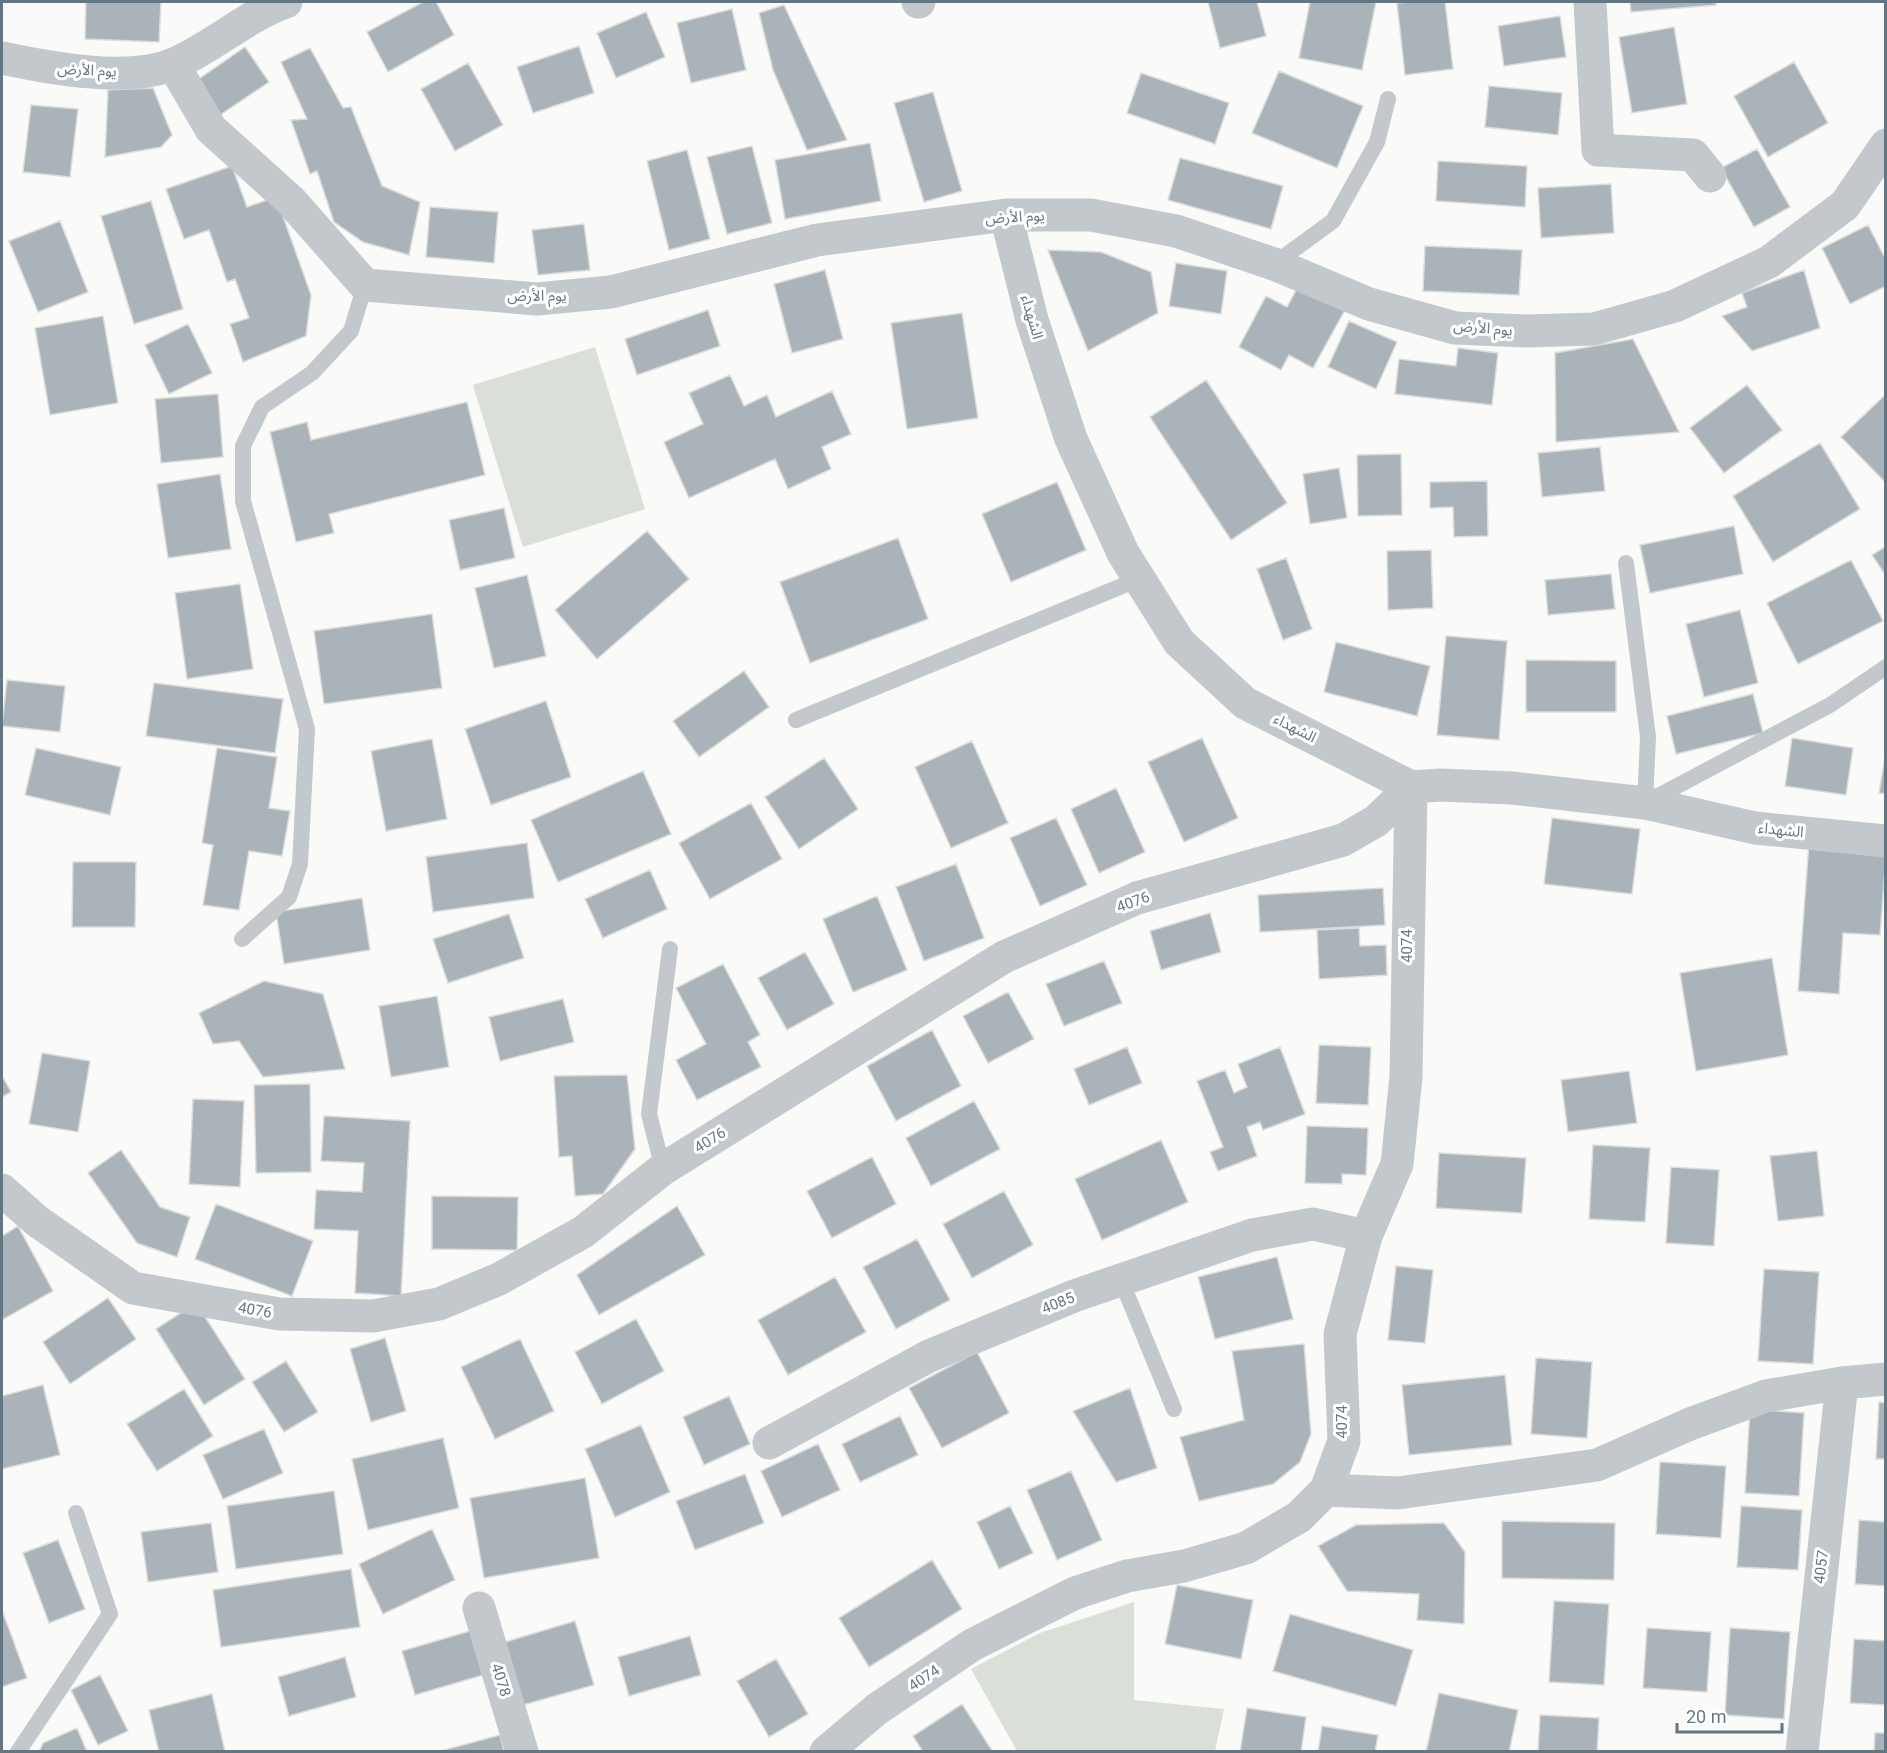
<svg xmlns="http://www.w3.org/2000/svg" width="1887" height="1753" viewBox="0 0 1887 1753" font-family="Roboto,'Noto Sans Arabic',sans-serif">
<style>
.green{fill:#dadfd7}
.building{fill:#aab3b9;stroke:#dcdcda;stroke-width:1.5}
.lines{fill:none;stroke-linecap:round;stroke-linejoin:round}
.service{stroke:#c3c8cc;stroke-width:16}
.minor{stroke:#c3c8cc;stroke-width:33}
.tertiary{stroke:#c3c8cc;stroke-width:33}
.labels{text-anchor:middle;dominant-baseline:central;stroke-width:6;stroke-linejoin:round;paint-order:stroke}
.street-label{font-size:15px;fill:#657683;stroke:#fff}
</style>
<rect width="100%" height="100%" fill="#fafaf8"/>
<path class="green" d="M595,347l50,162 -122,38 -50,-162z
M1134,1602v98l90,9 -9,42h-198l-46,-82 69,-36z"/>
<path class="building" d="M86,2h75l-2,40 -74,-3z
M423,2h13l18,33 -66,37 -21,-40z
M1208,2h49l9,34 -46,12z
M1310,2h66l-14,68 -63,-12z
M1411,2h34l8,67 -48,6 -8,-72z
M1630,2h85l1,3 -85,7z
M784,5l63,135 -40,10 -34,-80 -14,-57z
M732,9l14,61 -55,13 -14,-60z
M646,12l19,45 -49,21 -19,-45z
M1560,16l6,41 -62,9 -6,-40z
M1674,27l13,77 -55,9 -13,-76z
M579,46l15,47 -61,20 -16,-46z
M245,47l24,35 -49,33 -24,-34z
M310,48l33,60 8,-1 31,79 38,16 -11,53 -46,-13 -29,-20 -17,-51 -7,3 -19,-54 16,-1 -26,-57z
M1794,62l34,61 -60,34 -34,-61z
M468,63l35,62 -48,26 -34,-62z
M1279,71l84,35 -26,62 -85,-35z
M1141,73l88,30 -14,41 -88,-31z
M1489,86l73,7 -4,42 -73,-8z
M153,88l19,47 -11,12 -56,10 3,-67z
M933,92l29,99 -38,11 -30,-99z
M31,105l47,4 -8,68 -47,-5z
M870,143l11,58 -96,18 -10,-59z
M752,146l20,77 -45,11 -20,-77z
M1757,149l33,58 -36,20 -33,-59z
M687,150l23,89 -41,11 -22,-89z
M1180,158l103,28 -12,43 -103,-29z
M1438,161l89,5 -2,41 -89,-6z
M232,166l15,41 29,-10 35,98 -5,41 -63,26 -13,-38 19,-6 -14,-39 -8,3 -18,-52 -25,9 -18,-50z
M1611,184l3,49 -73,5 -3,-50z
M151,201l32,108 -49,15 -33,-108z
M430,207l68,5 -4,51 -68,-6z
M60,221l28,71 -50,20 -29,-71z
M584,224l6,46 -52,5 -6,-45z
M1868,225l18,35v26l-36,18 -28,-56z
M1425,246l97,4 -3,45 -96,-4z
M1048,250l53,2 50,20 7,41 -70,38z
M1176,263l51,8 -6,43 -52,-8z
M825,270l18,69 -51,14 -18,-69z
M1804,270l16,58 -68,23 -30,-35 25,-9 -5,-14z
M1300,283l46,25 -33,60 -24,-13 -8,15 -42,-23 27,-51 21,11z
M708,310l12,36 -83,29 -12,-36z
M962,313l16,105 -71,11 -16,-106z
M103,316l15,87 -68,12 -15,-87z
M1349,321l48,21 -21,47 -48,-22z
M188,324l24,49 -43,21 -24,-49z
M1633,339l46,93 -123,10 -1,-89z
M1458,348l40,5 -6,52 -97,-11 4,-35 57,7z
M730,375l14,31 23,-11 9,22 56,-26 19,43 -29,13 9,22 -43,20 -13,-30 -86,39 -25,-56 39,-18 -14,-31z
M1206,380l81,123 -56,37 -81,-123z
M1747,385l35,45 -58,43 -34,-45z
M218,394l5,63 -62,6 -6,-64z
M1884,396l2,1v86l-45,-46z
M467,402l18,73 -156,39 5,19 -38,9 -26,-110 37,-10 4,18z
M1820,443l40,66 -87,53 -40,-66z
M1600,447l5,44 -63,6 -4,-44z
M1401,454l1,61 -44,1 -1,-61z
M1339,468l8,50 -37,6 -7,-50z
M220,474l11,75 -63,9 -11,-74z
M1487,481l1,55 -34,1 -1,-30 -23,1v-26z
M1057,482l29,68 -75,32 -29,-68z
M504,508l11,50 -55,12 -11,-50z
M1734,526l9,48 -93,19 -10,-48z
M647,531l42,48 -92,80 -42,-49z
M898,538l30,81 -118,44 -30,-81z
M1886,546v30l-14,-21z
M1431,550l2,58 -45,2 -1,-59z
M1286,558l26,71 -29,11 -26,-71z
M1851,560l32,61 -85,43 -31,-61z
M1611,574l4,35 -67,6 -3,-35z
M527,575l19,81 -52,12 -19,-80z
M240,584l13,85 -66,10 -12,-86z
M1740,610l18,73 -54,14 -18,-73z
M432,614l10,74 -118,16 -10,-73z
M1446,636l61,5 -8,99 -62,-5z
M1336,642l94,24 -13,50 -93,-24z
M1526,660l90,1v51h-90z
M744,671l25,36 -70,50 -26,-36z
M7,680l58,6 -5,46 -58,-6z
M154,683l129,16 -8,54 -129,-17z
M1753,694l10,39 -87,21 -9,-38z
M546,701l25,76 -80,28 -26,-76z
M1202,738l36,80 -54,24 -36,-80z
M1792,738l61,10 -7,47 -61,-9z
M432,739l15,80 -61,12 -15,-80z
M972,741l36,82 -57,25 -36,-81z
M36,748l85,19 -11,48 -85,-20z
M217,748l60,9 -8,51 21,3 -8,45 -33,-5 -10,59 -36,-5 10,-60 -11,-2z
M1886,751v43l-7,-1z
M824,758l34,51 -59,40 -34,-52z
M643,771l28,63 -113,48 -27,-62z
M1116,788l29,64 -46,21 -28,-64z
M751,803l31,56 -72,40 -31,-56z
M1056,818l31,67 -47,21 -30,-68z
M1552,818l88,11 -8,65 -88,-10z
M527,843l7,55 -101,14 -7,-55z
M1809,843l77,11 -6,81 -37,-2 -4,61 -41,-3z
M73,862h63l-1,65h-63z
M956,864l28,74 -60,23 -28,-74z
M650,870l17,39 -64,29 -18,-39z
M1383,888l2,37 -125,7 -2,-37z
M877,896l30,74 -54,22 -30,-73z
M362,898l8,52 -86,14 -8,-52z
M1210,913l11,39 -60,18 -11,-39z
M509,914l15,44 -76,25 -15,-44z
M1359,928l1,18 26,-1 1,30 -68,4 -2,-49z
M805,952l29,52 -47,26 -29,-52z
M1772,958l16,97 -92,16 -16,-98z
M1104,961l18,42 -58,23 -18,-42z
M723,964l37,71 -12,7 13,25 -64,33 -21,-40 30,-16 -30,-56z
M264,981l59,13 22,75 -82,8 -24,-36 -26,3 -14,-31z
M1008,992l26,47 -46,24 -25,-47z
M437,996l12,71 -58,10 -12,-71z
M563,999l11,43 -74,19 -11,-44z
M932,1030l29,56 -65,35 -29,-55z
M1319,1045l52,2 -3,58 -52,-2z
M1127,1047l15,36 -53,22 -15,-36z
M1280,1047l25,67 -42,16 -3,-8 -13,5 10,29 -39,15 -8,-19 13,-5 -26,-66 28,-11 9,23 13,-6 -9,-23z
M42,1053l48,8 -12,71 -49,-8z
M1629,1071l8,52 -69,9 -7,-52z
M627,1075l8,74 -32,45 -28,2 -3,-40 -13,1 -5,-81z
M2,1076l9,16 -9,5z
M310,1084l1,88 -55,1 -2,-88z
M193,1099l51,2 -4,86 -51,-3z
M974,1101l26,48 -69,37 -25,-48z
M324,1116l86,5 -9,175 -46,-3 3,-62 -44,-2 2,-39 46,2 2,-29 -43,-2z
M1307,1126l61,2 -2,47 -24,-1v10l-37,-1z
M1161,1140l27,62 -86,38 -27,-61z
M1593,1145l57,3 -5,74 -56,-3z
M121,1150l39,57 30,10 -13,40 -40,-14 -49,-70z
M1817,1151l7,65 -46,5 -8,-65z
M1439,1153l87,5 -4,55 -86,-5z
M872,1157l24,47 -64,34 -25,-47z
M1671,1167l48,3 -5,76 -48,-3z
M1004,1191l29,54 -61,33 -29,-54z
M432,1196l86,1 -1,53 -85,-1z
M216,1204l97,37 -21,55 -97,-37z
M677,1206l28,49 -106,60 -22,-40z
M18,1226l35,65 -51,29v-84z
M917,1239l33,61 -54,29 -33,-62z
M1277,1257l16,62 -78,20 -17,-62z
M1396,1266l37,4 -8,73 -37,-3z
M1764,1269l55,3 -6,92 -55,-3z
M835,1277l31,55 -78,43 -30,-55z
M108,1298l28,41 -66,45 -27,-42z
M196,1303l49,76 -41,26 -48,-76z
M636,1319l28,52 -62,33 -27,-52z
M385,1338l21,73 -35,11 -21,-73z
M520,1339l34,72 -59,28 -34,-72z
M1304,1344l7,90 -11,28 -27,22 -74,17 -19,-64 64,-17 -12,-69z
M977,1352l32,61 -67,35 -33,-60z
M1536,1358l56,4 -5,76 -56,-4z
M286,1361l32,51 -34,20 -32,-50z
M1505,1375l7,70 -103,10 -7,-70z
M43,1385l17,70 -58,14v-73z
M1130,1388l27,80 -41,14 -43,-71z
M184,1389l29,47 -56,35 -30,-47z
M729,1396l21,48 -46,21 -21,-48z
M1879,1402l7,1v56h-10z
M1750,1409l54,4 -5,83 -54,-3z
M900,1416l18,39 -58,27 -18,-38z
M641,1425l29,67 -55,25 -30,-68z
M264,1429l19,44 -60,26 -20,-44z
M443,1438l16,70 -91,22 -16,-71z
M818,1444l22,46 -58,27 -21,-46z
M1660,1462l66,4 -5,72 -65,-4z
M1071,1471l31,69 -45,20 -30,-70z
M745,1474l19,49 -69,27 -19,-49z
M585,1478l14,80 -115,20 -14,-80z
M334,1491l9,63 -107,15 -9,-63z
M1010,1506l23,47 -34,16 -22,-47z
M1741,1506l61,4 -4,60 -61,-3z
M1859,1520l27,2v64l-31,-2z
M1502,1521l113,2 -1,57 -112,-2z
M211,1523l7,49 -70,10 -7,-50z
M1444,1523l21,29 -1,72 -47,-4 2,-26 -72,-3 -29,-45 38,-21z
M432,1529l23,51 -72,34 -24,-50z
M58,1540l27,69 -36,14 -26,-70z
M932,1560l30,49 -93,58 -30,-49z
M351,1569l9,58 -139,20 -8,-57z
M1177,1585l76,15 -12,59 -76,-15z
M1554,1601l55,3 -5,81 -55,-3z
M2,1610l25,68 -25,9z
M1290,1614l123,36 -17,56 -123,-35z
M575,1621l19,64 -71,20 -18,-63z
M1647,1628l64,4 -4,60 -64,-4z
M1730,1628l60,4 -6,87 -59,-4z
M470,1631l13,44 -68,20 -13,-44z
M690,1636l11,39 -72,21 -11,-39z
M1854,1639l32,2v64l-36,-2z
M345,1657l11,40 -67,19 -11,-39z
M776,1659l32,55 -39,23 -32,-56z
M100,1675l28,56 -30,14 -27,-55z
M1439,1693l79,17 -9,42h-83z
M212,1694l13,58h-66l-10,-42z
M962,1704l31,48h-70l-10,-16z
M1247,1708l59,9 -5,35h-61z
M1540,1715l59,3 -2,34h-59z
M1322,1726l56,9 -3,17h-57z
M77,1728l10,24h-48l4,-9z
M1875,1733h11v19h-12z
M500,1735l4,17h-67z"/>
<g class="lines">
<path class="service" d="M1274,264l59,-43 44,-79 11,-43
M1626,563l22,174 -3,66 185,-98 56,-38
M796,720l343,-141
M242,939l47,-42 11,-33 7,-135 -64,-228v-55l19,-39 50,-34 39,-42 14,-46
M663,1169l-14,-55 21,-165
M1121,1280l53,129
M18,1752l92,-138 -34,-101"/>
<path class="minor" d="M918,2h1
M1590,2l8,148 95,5 17,21
M2,58c47,10 126,25 172,6 39,-17 72,-48 112,-62
M173,64l38,65 80,72 74,84 172,14 74,-7 206,-52 189,-25h85l85,16 98,33 95,40 86,24 73,3 66,-2 81,-23 94,-44 76,-57 41,-60
M2,1190l35,31 96,67 146,26 94,2 66,-12 60,-25 84,-47 80,-63 341,-212 133,-59 206,-58 33,-19 35,-34 -166,-84 -66,-61 -56,-89 -52,-114 -39,-119 -26,-105
M769,1443l160,-87 145,-60 178,-61 61,-11 53,12
M1326,1490l72,3 199,-28 93,-41 76,-28 76,-13 44,-4
M479,1608l43,144
M1802,1752l40,-369"/>
<path class="tertiary" d="M826,1752l51,-43 95,-64 103,-52 52,-17 57,-10 62,-18 53,-31 27,-27 18,-49 -4,-107 26,-98 31,-72 9,-87 5,-290 29,-2 72,3 133,15 110,25 131,13"/>
</g>
<g class="labels">
<g class="street-label">
<text transform="translate(87 70) rotate(3)">يوم الأرض</text>
<text transform="translate(1015 217) rotate(-3)">يوم الأرض</text>
<text x="537" y="296">يوم الأرض</text>
<text transform="translate(1032 317) rotate(74)">الشهداء</text>
<text transform="translate(1483 328) rotate(5)">يوم الأرض</text>
<text transform="translate(1295 728) rotate(27)">الشهداء</text>
<text transform="translate(1781 830) rotate(6)">الشهداء</text>
<text transform="translate(1133 902) rotate(-20)">4076</text>
<text transform="translate(1407 946) rotate(-90)">4074</text>
<text transform="translate(710 1140) rotate(-32)">4076</text>
<text transform="translate(1058 1303) rotate(-22)">4085</text>
<text transform="translate(255 1310) rotate(10)">4076</text>
<text transform="translate(1342 1422) rotate(-90)">4074</text>
<text transform="translate(1821 1567) rotate(-83)">4057</text>
<text transform="translate(924 1678) rotate(-34)">4074</text>
<text transform="translate(501 1680) rotate(73)">4078</text>
</g>
</g>
<rect width="1887" height="1753" fill="none" stroke="#657683" stroke-width="6"/>
<path d="M1677 1723v9h105v-9" fill="none" stroke="#657683" stroke-width="3"/>
<text x="1686" y="1723" font-size="18" fill="#657683" stroke="#ffffff" stroke-width="4.5" paint-order="stroke">20 m</text>
</svg>
